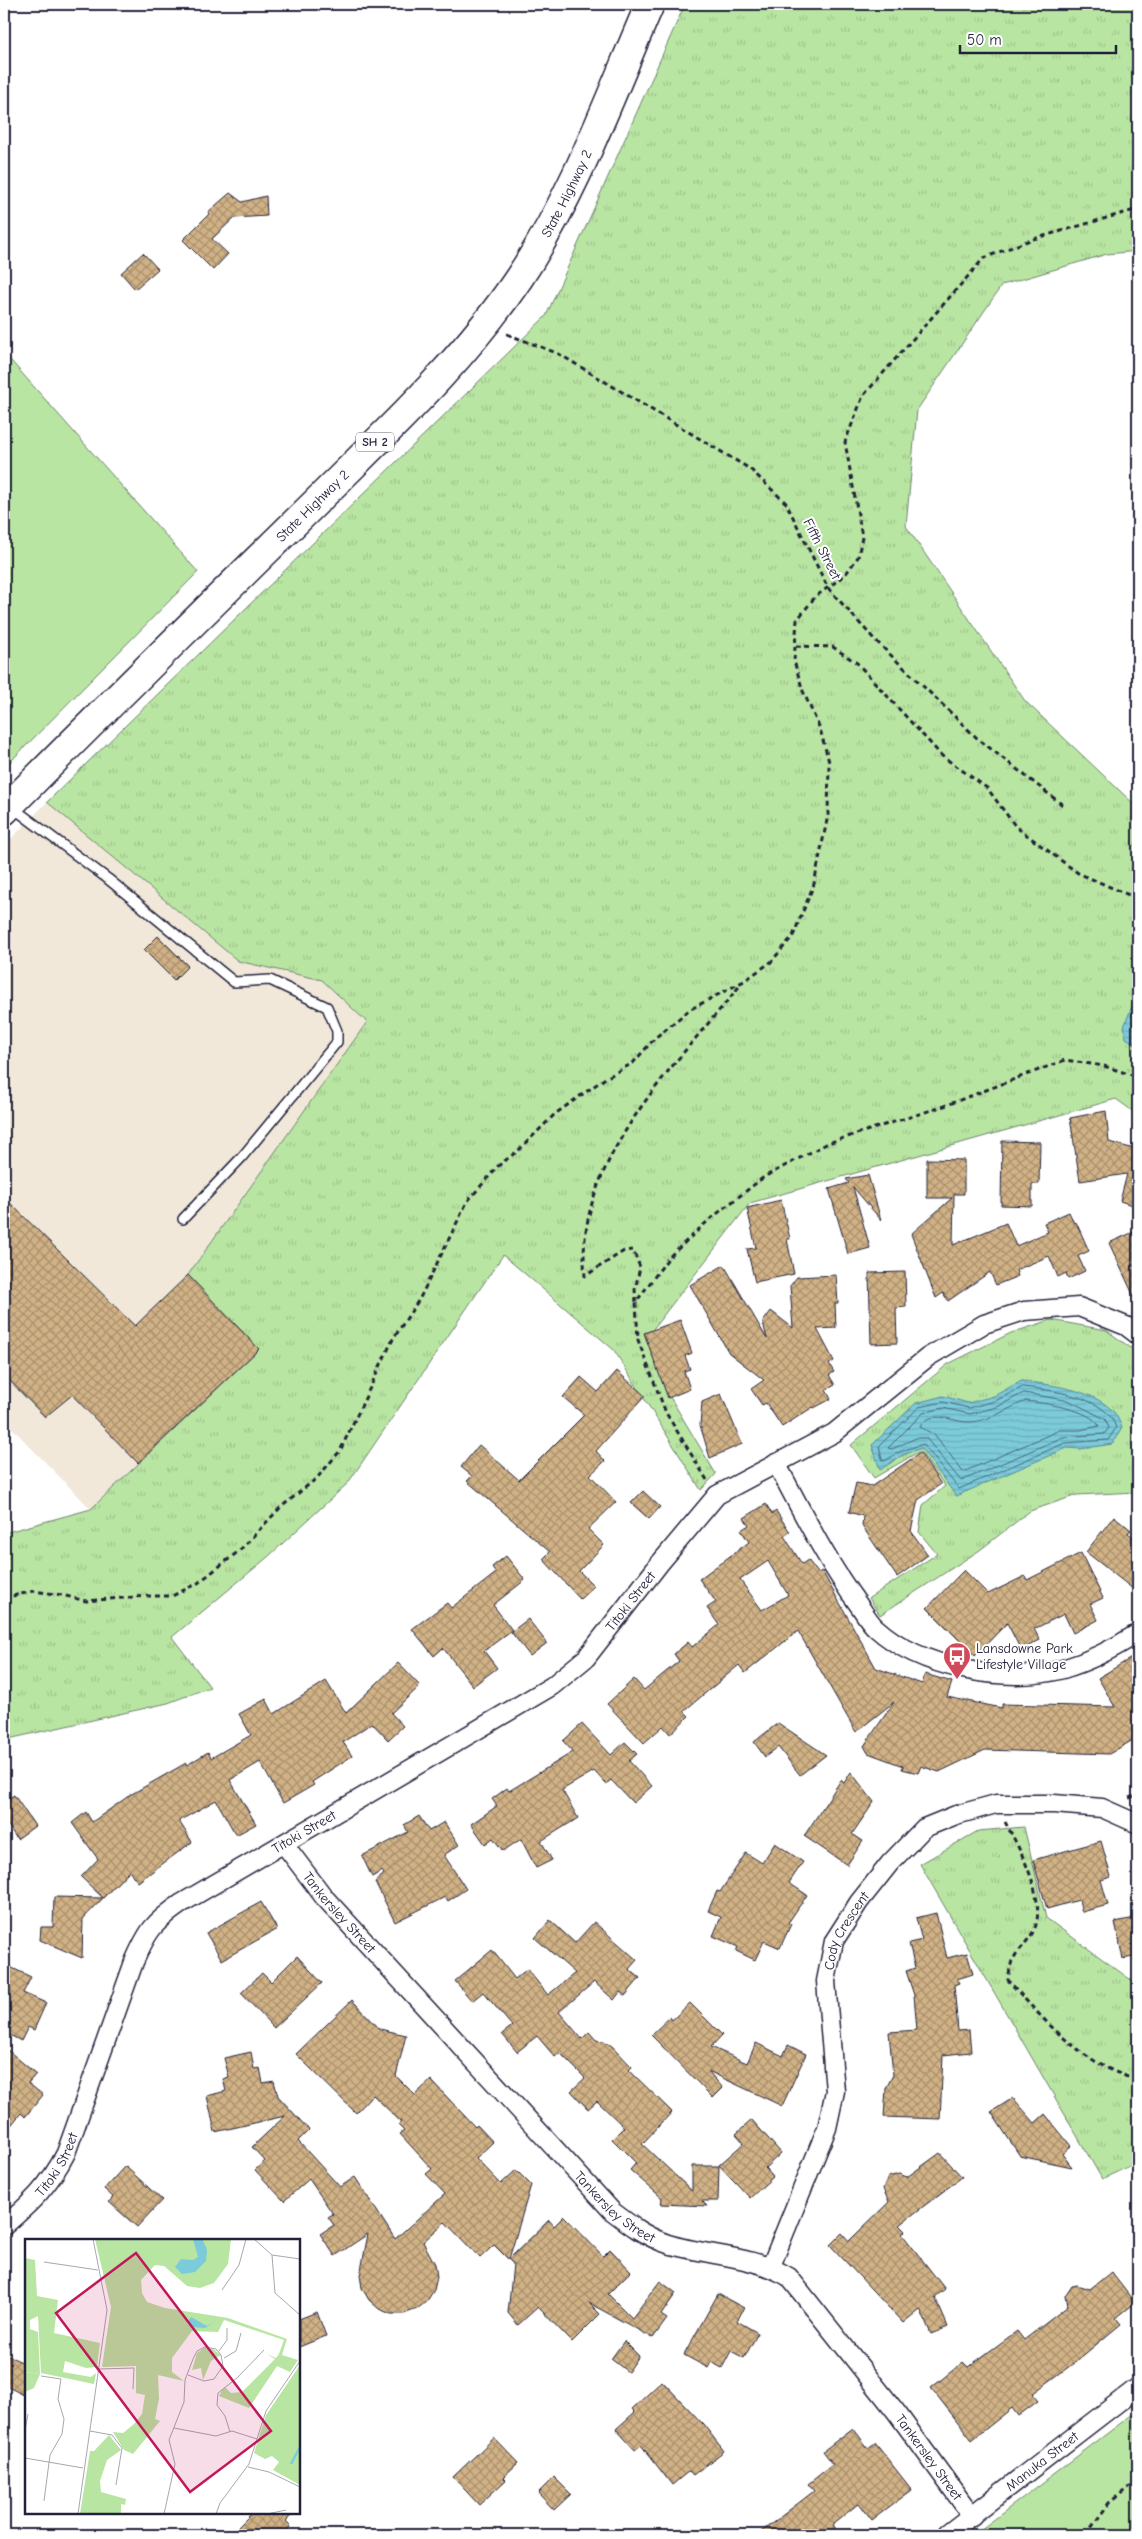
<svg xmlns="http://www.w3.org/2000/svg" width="1142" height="2539" viewBox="0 0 1142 2539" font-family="'Comic Neue',sans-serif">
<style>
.built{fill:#f1e8da}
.grass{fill:#b9e5a2;stroke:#6e846e}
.park{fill:url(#park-tufts);stroke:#6e846e}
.water{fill:url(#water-rules);stroke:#58879a}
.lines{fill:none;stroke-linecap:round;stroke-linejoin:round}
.shore{stroke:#46667b;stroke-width:1}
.building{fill:url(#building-cross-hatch);stroke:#22223b;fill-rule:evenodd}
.lane-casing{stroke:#22223b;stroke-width:12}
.street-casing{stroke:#22223b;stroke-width:21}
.highway-casing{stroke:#22223b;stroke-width:31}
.path{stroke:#22223b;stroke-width:3;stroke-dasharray:5 4;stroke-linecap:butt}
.lane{stroke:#fff;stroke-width:9}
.street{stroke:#fff;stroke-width:18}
.highway{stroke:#fff;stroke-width:28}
.labels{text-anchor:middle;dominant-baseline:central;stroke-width:4;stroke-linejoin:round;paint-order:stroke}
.shield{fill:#fff;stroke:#646476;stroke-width:1}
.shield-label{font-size:12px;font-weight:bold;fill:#22223b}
.street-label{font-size:14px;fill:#22223b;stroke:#fff}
.poi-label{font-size:14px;fill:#22223b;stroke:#fff;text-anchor:start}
.inset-river{fill:none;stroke:#7ccbda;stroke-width:2.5}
.inset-road{fill:none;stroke:#a7a7b1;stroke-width:1}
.view{fill:#c2185b;fill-opacity:0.15;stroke:#c2185b;stroke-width:2.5}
.inset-edge{fill:none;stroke:#22223b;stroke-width:2.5}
</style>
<defs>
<pattern id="park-tufts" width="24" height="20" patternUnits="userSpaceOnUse" patternTransform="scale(1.25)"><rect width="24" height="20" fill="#b9e5a2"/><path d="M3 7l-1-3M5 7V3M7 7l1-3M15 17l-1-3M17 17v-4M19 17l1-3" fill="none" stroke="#9fc48c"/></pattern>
<pattern id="water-rules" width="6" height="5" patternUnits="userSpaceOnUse" patternTransform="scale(1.25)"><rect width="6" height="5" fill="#7ccbda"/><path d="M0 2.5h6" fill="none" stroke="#6baebc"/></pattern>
<pattern id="building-cross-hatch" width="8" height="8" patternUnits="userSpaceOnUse" patternTransform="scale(1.25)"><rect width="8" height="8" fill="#d1b285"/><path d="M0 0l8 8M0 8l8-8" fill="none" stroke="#a9906e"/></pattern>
</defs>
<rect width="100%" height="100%" fill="#fff"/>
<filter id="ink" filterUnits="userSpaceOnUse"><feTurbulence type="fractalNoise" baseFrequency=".02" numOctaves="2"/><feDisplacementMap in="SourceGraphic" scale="10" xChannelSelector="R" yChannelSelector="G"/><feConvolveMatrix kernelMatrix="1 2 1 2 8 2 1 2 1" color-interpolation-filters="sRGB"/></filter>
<g filter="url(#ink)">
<path class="built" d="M47,802l191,159 84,19 45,42 -179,253 71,74 -168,160 -87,-89v-574z"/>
<path class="grass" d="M4,353l194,219 -194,196z
M1138,2410v125h-165l19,-14z"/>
<path class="park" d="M685,4h453v247l-31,3 -105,31 -85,125 -11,116 119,175 113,107v307l-22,-16 -366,104 -97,126 17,68 46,77 -15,16 -87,-140 -111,-95 -155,228 -79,73 -97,81 38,50 -42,16 -164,37v-207l87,-24 167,-159 -70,-75 179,-253 -45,-42 -84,-19 -191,-159 499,-486z
M1051,1320l55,10 32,23v139l-61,3 -47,16 -50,39 -100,65 -11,-17 68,-44 -18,-22 4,-27 22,-19 -25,-35 -46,27 -23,-33 97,-81 63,-31z
M1024,1827l22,91 92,67v177l-36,17 -182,-315 58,-33z"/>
<path class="water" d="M1138,990v56l-12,-8 -2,-11z
M1021,1381c30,4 69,7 92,30 4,4 7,12 9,17l-10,16 -32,5 -13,-1 -111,48 -35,-48 -20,8 -21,14 -8,-25 44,-42 27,-7 25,7 26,-7z"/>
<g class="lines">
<path class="shore" d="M1023,1387c27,3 85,9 93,41l-8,12 -43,3 -106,46 -36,-45 -24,8 -14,9 -3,-1 -3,-14 40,-39 24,-5 26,6 26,-7z
M1024,1393l46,8 35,18 4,9 -5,6 -41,3 -102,44 -35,-43h-10l-24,11 -4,-1 35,-35 20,-5 27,6 27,-7z
M1026,1401c17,2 65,8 73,25l-19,4h-20l-97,42 -28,-37 -15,-8c10,-18 31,-6 46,-5 22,1 41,-14 60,-21z"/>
</g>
<path class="building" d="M230,193l12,9 24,-6 1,20 -33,2 -22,21 16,15 -15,16 -30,-30 26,-26 -1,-2z
M143,253l15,16 -23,20 -14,-16z
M158,936l30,30 -14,14 -30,-30z
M1106,1111l3,31 29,8v57l-18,-6 7,-27 -47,7 -10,-63z
M1002,1141l38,1 -1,42h-7v22l-31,-1z
M927,1159l37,1v34h-10l-1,51 53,-22 10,23 32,-14 -4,-9 25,-11 5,11 2,-1 13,29 -11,5 7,15 -17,8 -2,-6 -8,4 -9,-21 -33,14 2,6 -22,9 -6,-13 -42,29 -5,-8 -7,5 -25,-64 41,-36h-25z
M868,1175l13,45 -28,-33 17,61 -22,6 -19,-65 20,-6 -3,-4z
M4,1197l131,129 53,-51 71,74 -121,114 -66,-68 -27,22 -41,-42z
M781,1200l9,39h-3l7,35 -39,8 -8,-33 9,-1 -9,-40z
M1138,1230v75l-29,-62z
M724,1265l43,74 -4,-17 8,-11 22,17 -3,-42 7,-9 39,-2 2,28h-3l1,25 -19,1 17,32 -5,3 5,8 -5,3 6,10 -9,5 5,9 -17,9 -1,-1 -31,20 -16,-24 -4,2 -11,-16 13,-9 -35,-27 -39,-68z
M905,1272l1,35 -10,1 1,35 -26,1 -2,-71z
M680,1320l12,33 -7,3 5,13 -6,2 6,18 -22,9 -24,-65z
M617,1371l28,25 -49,55 9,10 -15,14 26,27 -28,27 16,16 -25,26 15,15 -14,13 -37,-40 7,-7 -83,-71 5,-5 -11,-9 18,-22 40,35 65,-65 -21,-18 18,-20 17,15z
M721,1394l21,50 -32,14 -10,-33 2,-23z
M920,1453l21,31 -23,16 -7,31 17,24 -31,22 -35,-51 1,-10 -14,-4 7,-29 16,3z
M643,1491l17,16 -11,12 -18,-16z
M766,1504l6,10 4,-3 14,21 -6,4 18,28 6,-4 10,13 4,-2 54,97 46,16 3,-10 27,8 -5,15 55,11v-4l113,3 -17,-29 40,-24v83l-29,17 -124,-4 -46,22 -18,-6 -3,7 -16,-4 1,-3 -35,-13 -4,-7 30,-44 -38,30 -58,-101 -53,42 -6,-8 -55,46 5,5 -19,18 -7,-8 -19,17 -37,-39 27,-25 10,11 35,-29 -5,-7 14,-12 4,5 27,-22 -12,-17 9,-6 -17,-23 50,-37 -8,-12 8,-5 -5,-7zM768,1561l20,34 -26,15 -22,-30z
M1114,1516l17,14 -3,3 10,8v52l-52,-41z
M1081,1553l22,45 -13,6 8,16 -25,13 -9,-19 -30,15 6,11 -19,10 -14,-27 -32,33 -48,-48 37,-38 24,24 37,-18 2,4z
M506,1556l19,24 -32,25 19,25 -28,21 13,17 -24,18 -30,-38 -9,8 -22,-27 35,-26 4,5 45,-35 -4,-6z
M528,1619l19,24 -17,13 -19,-24z
M398,1663l22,23 -29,27 12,13 -15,14 -16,-17 -29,19 9,14 -40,26 2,3 -31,18 -23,-41 -30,18 26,44 -20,11 -20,-35 -37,21 13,21 -54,40 -9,-11 -46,48 -1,39 -42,-18 1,-13h12l1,-30 49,1 -22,-21 17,-18 -26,-36 14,-11 6,10 38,-27 56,-32 1,2 21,-13 3,6 40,-23 -12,-21 27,-15 8,15 52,-33 20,32z
M778,1723l48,32 -26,20 -22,-28 -13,10 -11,-15z
M582,1724l29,31 14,-13 12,12 -8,7 23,25 -19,17 -22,-23 -5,4 -12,-13 -32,19 16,28 -37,23 11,19 -16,8 -15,-29 -18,12 -10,-13 -8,6 -14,-20 26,-18 -5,-7 15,-11 2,3 64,-39 -10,-11z
M851,1772l23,30 -22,32 11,7 -16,24 -43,-29 37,-56 3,3z
M14,1795l21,31 -18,13 -13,-20v-18z
M419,1816l10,15 15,-9 15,23 -15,10 22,34 -18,12 -3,-4 -50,25 -20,-40 9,-8 -2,-3 -10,6 -10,-21 46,-24 -4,-7z
M1101,1841l10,36 -10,3 7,25 -26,7 -3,-12 -32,9 -14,-49z
M775,1843l28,19 -14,21 18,12 -19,28 3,1 -11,24 -16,-7 -9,19 -19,-9 2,-4 -25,-11 8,-19 -13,-6 9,-20 3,1 26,-39 16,10z
M261,1902l16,27 -55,31 -16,-27z
M936,1913l11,45 20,-5 6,21 -16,5 2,4 -5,2 4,46 11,-1 2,22 -28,3 -3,64 -56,-2 2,-29 7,-13 -4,-43 28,-2 -3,-35 -8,-24 9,-3 -6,-25 13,-3 -6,-22z
M1135,1918l3,16v22l-15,3 -8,-37z
M550,1920l25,23 19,-21 43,38 -8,9 11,9 -15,18 -5,-4 -6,8 -20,-18 -35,30 23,27 7,-7 7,8 8,1 8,5 20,21 -3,3 43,42 -30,32 50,47v-25h27l-1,35h-16l5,5 -46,-2 1,-6 -32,-28 6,-7 -24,-24 12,-12 -27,-26 -9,8 -17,-18 14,-13 -25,-25 -5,4 -18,-21 -20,16 -15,-18 10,-8 -29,-34 -11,9 -17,-20 37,-31 23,29 12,-10 21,26 27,-22 -40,-35z
M297,1956l25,27 -48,45 -33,-35 21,-20 9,9z
M8,1966l23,11 -8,16 23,10 -12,27 -6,-3 -7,14 -17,-9v-56z
M352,2000l28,29 26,6 -10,41 19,19 16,-15 44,47 2,-2 16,17 -17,16 25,26 15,-14 15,15 -22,74 40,-39 5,6 10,-10 39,40 7,-7 21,22 -23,23 24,24 28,-37 16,12 -15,22 6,4 -14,19 -64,-35 11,11 -28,28 -34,-35 -20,18 -10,-12 5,-49 -19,-19 -14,13 -35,-36 -22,20 12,22 2,13 -3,13 -7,11 -10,8 -13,5h-13l-12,-5 -10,-9 -7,-12 -2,-13 8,-41 -33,22 -15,-22 14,-9 -6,-8 5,-3 -24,-35 -25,22 -29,-31 10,-9 -13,-14 33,-31 -70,16 -8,-36 19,-5 -3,-12 6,-2 -5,-19 27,-6 3,17 6,-1 3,15 11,-2 4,15 31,34 -11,11 42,46 15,-10 40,62 50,-45 -19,-20 6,-5 -32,-35 4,-3 -6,-6 3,-3 -28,-27 -17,18 -60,-59z
M690,2003l32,32 -11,12 36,16 9,-20 27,13 5,-11 18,9 -24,52 -74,-35 15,17 -10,10 -62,-63 19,-18 2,3z
M4,2047l32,27 -8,9 15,12 -18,22 -4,-4 -17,21z
M1013,2098l22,25 10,-9 26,32 -9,8 10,13 -52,-11 -29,-44z
M752,2120l29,33 -16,15 8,9 -23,21 -31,-33 25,-22 -8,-9z
M940,2153l22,24 -63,48 6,6 -3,3 43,55 -10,8 13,30 -17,7 -11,-25 -17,14 -73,-78 12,-12 7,8 40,-39 -6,-13 5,-12 11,-3 8,3z
M125,2166l37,34 -25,27 -28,-25 4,-5 -9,-8z
M1111,2272l24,31 -19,15 5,6 -47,39 -42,31 6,7 -20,15 -6,-8 -40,32 -41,-52 32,-26 5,5 49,-36 7,9 44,-34 -2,-11 6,-9 4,-1 14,4z
M718,2294l26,14 -7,13 21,12 -14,25 -13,-7 -9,17 -11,-6 -3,6 -24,-13z
M317,2312l9,24 -27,11v-28z
M624,2341l15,15 -11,16 -17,-13z
M4,2354l22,10v32l-22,-11z
M662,2381l41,43 21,27 -31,24 -4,-4 -17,14 -31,-40 -6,5 -19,-21 19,-17 -3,-3z
M853,2428l15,20 7,-5 37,47 -40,30 -13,-17 -27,22 8,10h-83l57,-44 -6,-7 25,-20 -10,-13z
M494,2438l24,25 -15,14 3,3 -27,25 -26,-28z
M554,2477l17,17 -17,16 -16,-17z
M252,2513h42l-8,8 5,5 -9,9h-36l-8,-8z"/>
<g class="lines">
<g class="lane-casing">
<path id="lane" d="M12,807l96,72 126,103 36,-2 57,27 10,24v11l-95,115 -59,62"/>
</g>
<g class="street-casing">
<g id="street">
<path d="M776,1463c26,48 50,98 82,141 6,8 11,18 18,24 44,40 131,57 187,41 27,-8 52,-21 75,-36"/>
<path id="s1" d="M284,1844l40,53 288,314c17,13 34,26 56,33 40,12 84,11 121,33l108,136 75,103"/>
<path id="s2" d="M4,2226c28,-24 45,-40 62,-73l68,-191c14,-32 19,-39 48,-59l370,-217 34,-28 74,-95 57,-68 117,-62 94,-76 56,-33 40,-13 55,-4 47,19 12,9"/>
<path id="s3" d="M771,2266l56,-138 8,-37 -9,-110 8,-40 25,-39 31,-39 34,-35 32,-13 40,-11h58l48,4 36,16"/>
<path id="s4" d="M946,2535l192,-148"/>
</g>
</g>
<g class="highway-casing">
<g id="highway">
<path id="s5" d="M4,811c102,-103 206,-205 310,-307 72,-72 148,-141 205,-226 56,-84 91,-182 131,-274"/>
</g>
</g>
<path class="path" d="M507,334l52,20 191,115 36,34 42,85 46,51 103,99 87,68
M796,646l37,1 24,16 85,93 45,32 29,39 62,46 60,26
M636,1302l-1,-12 5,-23 -7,-17 -9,1 -39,25c-12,-115 91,-211 157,-293
M707,1480l-41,-67 -28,-73 -2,-38 33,-45 40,-37 55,-43 64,-34 116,-37 121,-46 39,6 34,11
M4,1598l30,-7 28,4 24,6 61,-5h25l26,-13 41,-32 41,-43 37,-30 23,-27 53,-112 27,-41 47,-96 31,-36 22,-17 35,-35 49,-35 29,-16 22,-25 34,-28 55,-29 27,-19 22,-26 21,-52 14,-69 1,-53 -9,-33 -17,-38 -9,-30 3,-41 18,-23 30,-22 13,-18 4,-20 -17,-95 18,-46 121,-138 46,-18 108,-31
M1129,1798l9,-3
M1005,1822c15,27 44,81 28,110 -6,11 -16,19 -21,29 -2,6 -3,13 -4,19 37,42 75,85 130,100
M1086,2535l23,-32 29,-23"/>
<use href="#lane" class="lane"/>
<use href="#street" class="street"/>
<use href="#highway" class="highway"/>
</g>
</g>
<defs>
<g id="bus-pin" transform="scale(1.4375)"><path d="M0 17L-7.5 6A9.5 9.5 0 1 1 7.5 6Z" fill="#d1495b" stroke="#fff"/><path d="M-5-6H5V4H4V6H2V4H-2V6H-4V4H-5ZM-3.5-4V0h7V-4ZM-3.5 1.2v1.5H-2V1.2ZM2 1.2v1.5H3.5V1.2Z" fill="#fff"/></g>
</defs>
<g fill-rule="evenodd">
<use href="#bus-pin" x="957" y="1656"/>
</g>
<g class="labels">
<rect class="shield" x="356" y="432.5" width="38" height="19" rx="4"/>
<g class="shield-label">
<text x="375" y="442">SH 2</text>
</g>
<g class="street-label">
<text stroke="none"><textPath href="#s5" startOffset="839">State Highway 2</textPath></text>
<text stroke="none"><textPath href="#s5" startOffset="434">State Highway 2</textPath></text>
<text transform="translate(822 549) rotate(63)">Fifth Street</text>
<text stroke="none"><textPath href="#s2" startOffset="922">Titoki Street</textPath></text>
<text stroke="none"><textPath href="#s2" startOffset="518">Titoki Street</textPath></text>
<text stroke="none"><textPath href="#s1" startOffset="88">Tankersley Street</textPath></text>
<text stroke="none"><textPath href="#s3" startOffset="352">Cody Crescent</textPath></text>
<text stroke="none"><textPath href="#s2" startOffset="82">Titoki Street</textPath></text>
<text stroke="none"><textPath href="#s1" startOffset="492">Tankersley Street</textPath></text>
<text stroke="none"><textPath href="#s1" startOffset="912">Tankersley Street</textPath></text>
<text stroke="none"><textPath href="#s4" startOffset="121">Manuka Street</textPath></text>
</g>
<g class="poi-label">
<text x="976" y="1648">Lansdowne Park<tspan x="976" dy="16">Lifestyle Village</tspan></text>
</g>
</g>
<g transform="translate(25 2239)">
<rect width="275" height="275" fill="#fff"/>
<path d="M0,19l10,2 2,36 21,4 -4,33 46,10 -3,24 -11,1 -21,-7 -2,11 28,5 5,-4 -2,11 -53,-11 -3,-57 -8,4v9l8,3 2,42 -15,-2zM275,126v120l-27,-15 6,-8 -7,-6 -7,3 -11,-6 12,-38z" fill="#b9e5a2"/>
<path d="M70,0h136l-3,25 -14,19 -14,5 -13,-2 -23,-20 -9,-1 -14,15 1,13 5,9 18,6 63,10 59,21 -5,16 16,5 -8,12 -13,-6 -28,42 -30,-12 3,-6 3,-3 6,6 11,-1 33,-33 -8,-5 9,4 3,-4 5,-14 -60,-20 -6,12 -26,-1 -20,27v14l12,9 -26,-6 1,24 -4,20 5,2 -27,33 -9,-4 -11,-18 10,1 11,-9 8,-10 3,-19 -9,-2v-27l-34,1 9,-60zM179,109l9,1 8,6 -10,6 -8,19 -2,-12 -9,2 5,-17zM0,133l15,2 -6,14 -9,4zM84,196l12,15 -14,10 -7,21 1,11 25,7 -1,6 -4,-1v10h-41l10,-63h4z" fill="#b9e5a2"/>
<path d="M168,0l10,1 4,10 -1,11 -11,11 -13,2 -7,-7 6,-8 12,1 5,-3zM166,78l16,9 8,-4 -10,6 -15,-1 -2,-6z" fill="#7ccbda"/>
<path class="inset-river" d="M266,225l9,-17"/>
<path class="inset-road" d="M229,0l18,16 3,38 25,22M247,16l28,4M19,23l54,8M197,51l17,-25 7,-26M194,112l8,-11v-12M199,119l12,-7 5,-18M74,130l35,-1 -1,21M16,137l20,3 -3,20 6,20 -2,15 -12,21 -6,46M149,189l42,8 16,-5 25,8M0,191l3,-16M65,192l22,4 10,13 -6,37M205,193l-5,-16 -8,-11 1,-12 19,-15 27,-28M0,219l58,10M223,228l21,5 31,15M53,275l29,-204 -14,-71M139,275l11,-50 -6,-24 15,-38 1,-22 8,-21 4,-8 8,-4 11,2 5,6 2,11 -9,13 -10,2 -16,-6M191,275l4,-11 29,-39 17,-53 34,-50M242,275l19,-4"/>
<path class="view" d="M111,14l135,178 -81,61 -134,-179z"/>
<rect width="275" height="275" class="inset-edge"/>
</g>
<rect width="1142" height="2539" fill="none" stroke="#fff" stroke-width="20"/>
<rect x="10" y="10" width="1122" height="2519" fill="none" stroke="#22223b" stroke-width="2" filter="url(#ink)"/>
<path d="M960 45v8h156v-8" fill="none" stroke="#22223b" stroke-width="2.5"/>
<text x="967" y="45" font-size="15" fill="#22223b" stroke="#ffffff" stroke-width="4" paint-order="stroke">50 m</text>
</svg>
